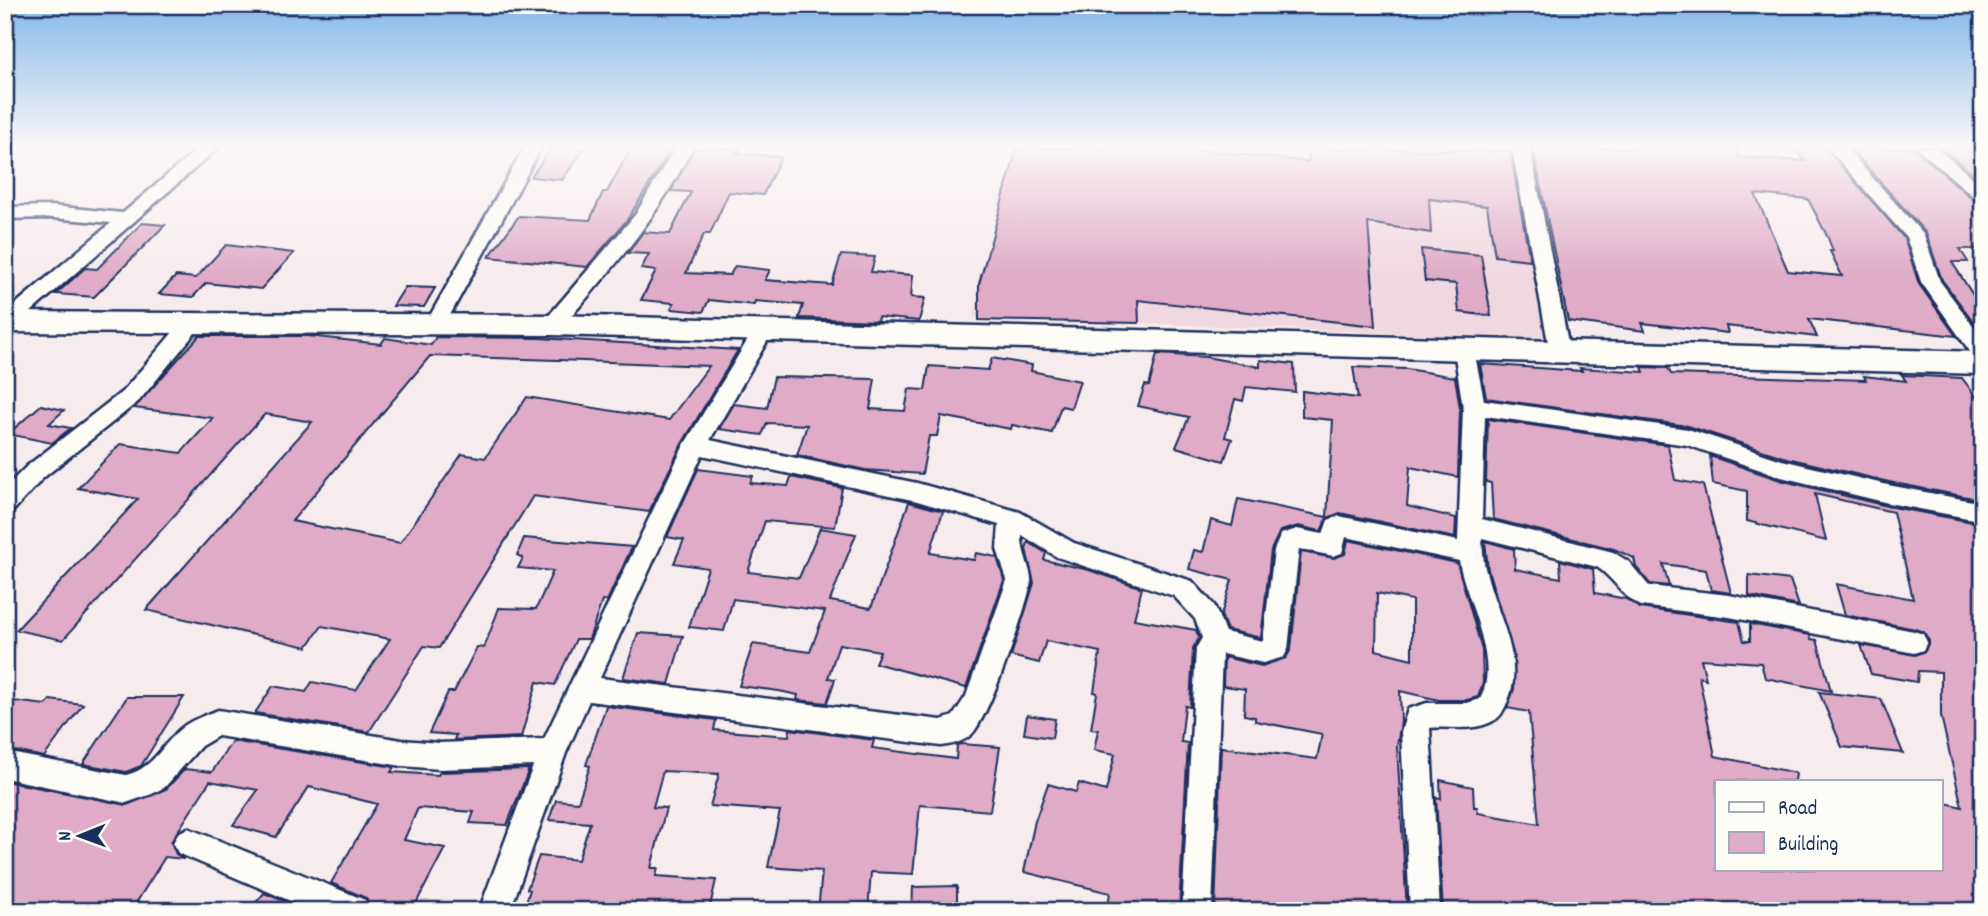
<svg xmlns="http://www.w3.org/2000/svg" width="1988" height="916" viewBox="0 0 1988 916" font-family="Dekko,sans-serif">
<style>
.built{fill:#f0d8e1}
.building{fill:#dfabc6;stroke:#1b2f5e;stroke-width:2;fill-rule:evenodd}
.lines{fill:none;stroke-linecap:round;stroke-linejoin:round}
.minor-casing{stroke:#1b2f5e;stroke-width:5}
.secondary-casing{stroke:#1b2f5e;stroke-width:5}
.minor{fill:#fdfcf7;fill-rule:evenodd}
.secondary{fill:#fdfcf7;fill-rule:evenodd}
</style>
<rect width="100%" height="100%" fill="#f7eced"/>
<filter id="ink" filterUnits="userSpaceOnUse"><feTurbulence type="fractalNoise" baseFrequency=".0143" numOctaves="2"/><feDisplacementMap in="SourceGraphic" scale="14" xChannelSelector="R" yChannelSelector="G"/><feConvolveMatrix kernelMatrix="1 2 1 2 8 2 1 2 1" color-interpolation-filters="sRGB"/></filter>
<g filter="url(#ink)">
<path class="built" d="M1028,148h349l134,19 39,172 -577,-22z"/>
<path class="building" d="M551,148h34l-23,32 -31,-3z
M631,148h41l-45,72 -40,47 -98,-10 30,-41 71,4 13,-28h4z
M694,148h46l-3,5 44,4 -18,38 -34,-3 -19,42h-6l-18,39 44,2 5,-9 35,4 -5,10 67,5 9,-30 34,2 -4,15 42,3 -2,22 14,1 -6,23 -41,-4 -1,4 -78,-3 4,-13 -48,-4 -1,4 -45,-5 -6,12 -32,-3 3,-6 -33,-3 15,-29 -15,-2 8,-15 -21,-1 15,-21 27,2 21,-42 -20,-1z
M1017,148h167l124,14 1,-14 201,3 20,109 -35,-4 -8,-50 -58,-7 2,34 -63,-10 8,103 -238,-26 1,23 -160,-3v-36z
M1533,148h203l3,9 66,4 -12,-13h33l78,90 15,46 37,52 -147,-17 8,18 -91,-11 2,7 -86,-10 3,8 -77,-10zM1755,194l53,5 20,39 5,13h-3l12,25 -54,-5z
M1850,148h64l61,53 8,2v46h-23l8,13h-16l31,49v23l-41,-54 -16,-47z
M1941,148h42v34z
M142,223l23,2 -71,72 -38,-3 29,-26 12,1z
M226,245l68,8 -33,36 -55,-6 -13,14 -34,-3 17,-18 20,2z
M1421,249l60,6 10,61 -32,-4 -3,-28 -31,-3z
M405,287l30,1 -11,19 -31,-1z
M199,336h109l73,8 4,-6 46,7 5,-8 103,1 199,12 -56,94 -33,68 -116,-16 -94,152 -15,-2 -55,86 -114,-19 18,-27 33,6 6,-10 44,8 34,-51 -68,-13 -15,21 -161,-37 166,-188 -47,-8 -202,226 -47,-10 122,-131 -60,-11 42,-44 61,9 32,-35 -79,-10zM430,356l128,4 151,6 -40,54 -142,-23 -42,61 -23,-4 -62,89 -108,-22z
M1157,354l49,3 54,10v-7l34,4 1,28 -49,-5 -3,14 -8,-2 -10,38 7,2 -8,22 -48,-14 13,-30 -51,-11 7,-21 4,1z
M992,358l40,7 -1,6 49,10 -9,27 -10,-2 -9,27 -40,-8 -1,4 -70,-13 -4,20h-8l-7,38 -57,-4 -68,-15 10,-30 -40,-2 -5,12 -43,-6 15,-25 33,4 7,-31 101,2 -5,30 35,2 4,-22 16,1 4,-24 59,4z
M1480,364l102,7 -2,-3 64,4 -2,-5 26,1 3,6 195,6 -2,-4 42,5 -4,-6 60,3 21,28v94l-94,-18 -106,-25 -95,-31 -202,-28z
M1353,367l54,2 48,8 5,31 -2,69 -48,-10 -3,39 49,12 -1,20 -115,-25 -13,5 -6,13 -23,-5 -18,5 -9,19 -10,88 -34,-8 -6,-15 11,-35 -43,-11 5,-19 9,2 8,-32 21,6 6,-27 89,18 6,-97 -31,-3v-26l56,7z
M41,405l23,5 -15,14 22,4 -19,15 -44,-9z
M1488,419l180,26 7,35 28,5 28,108 -20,-3 -5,-20 -43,-6 6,22 -19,-2 -14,-17 -2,-9 -20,-9 -121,-30 -2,-36 -5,-1z
M1710,456l70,24 107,26 96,18v387h-540l-7,-113 5,1 -1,-19 33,7 1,20h3l1,6 61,11 -10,-112 -22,-4 7,-19v-33l-26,-86 -3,-29 29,8 1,20 46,9 -1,-18 33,9 2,24 31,6 14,9 99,14 5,19h6v-17l60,11 1,4 6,1 14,51 -66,-13 -4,-15 -60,-4 5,20 -7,-2 16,79 81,17 -1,8h-78v88h224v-67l21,5 -21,-91v-44l-23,-1 -1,11 -46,-8 -10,-29 54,10 10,-4 4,-10 -5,-9 -9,-3 -70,-14 -9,-31 77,15 -20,-87 -78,-18 11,47 -79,-20v-30l-34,-7z
M698,469l55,7 -3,7 38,3 3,-9 51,11 -7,39 -70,-6 -17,51 51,6 21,-50 36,6 -26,67 41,7 38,-106 34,9 -13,42 44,7 2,-7 21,4 7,23 -38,108 -91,-25 5,-12 -41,-7 -11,34 7,1 -8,24 -30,-3 1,-5 -19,-4 -40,-5 14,-42 57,8 15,-41 -92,-12 -9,32 -35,-4 19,-59 -34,-5 10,-23 -17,-3z
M524,538l108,9 -25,54h-5l-13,38h-13l-21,46 -18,-3 -16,55 -67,3 2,-5 -27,-2 19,-41h6l23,-45 7,1 15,-40 37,1 17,-38 -35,-3 5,-10 -6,-3z
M1348,540l109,23 25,87 1,33 -5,14 -11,3h-28l-39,-9 1,31 -4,24 10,165h-192l6,-164 96,12 5,-25 -67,-13v-4l-11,-2 1,-26 -22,-3 1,-29 38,9 24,-8 5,-9 10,-97 33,6 11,-4zM1377,593l35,7v59l-36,-9z
M1028,542l18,11 -2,7 45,10 53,18 -8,31 62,11 3,8 -6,10 -3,59 -5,-1 -4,36 7,1 -9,168h-72l3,-18 -86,-21 11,-51 13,-37 28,8 3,-9 27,8 9,-37 -21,-4 4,-20 -7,-1 6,-36 -3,-1 6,-40 -54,-11 -7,22 -28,-7 23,-73 -8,-34z
M1749,575l41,5 9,26 -50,-10z
M638,633l45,3 -14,48 -46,-6z
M1819,692l62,7 22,54 -61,-6z
M127,697h57l-43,69 -15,6 -43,-8z
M5,700l41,5 4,-5 33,4 -39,53 -39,-8z
M606,706l110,14 -2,10 75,6 1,-7 84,11 -2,8 84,11 1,-14 4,-1 39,3 -10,64 -70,-6 -7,69 -42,-2 -3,39h-50l4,-40 -54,-4 12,-56 -70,-5 9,-32 -56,-3 -10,36 13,1 -15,60h7l-2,8 60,4 -7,31h-186l7,-21 -3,-1 12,-33 39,4 12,-37 -41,-3 7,-20 22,2 12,-36 -4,-1z
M1027,715l28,4 -3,19 -28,-4z
M232,741l162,26 -3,5 47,3 2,-3 89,-3 -22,56 -37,-2 4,-11 -56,-4 -14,32 41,8 -33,63 -41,-1 -5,-12 -35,-15 46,-79 -68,-17 -33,50 -43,-12 25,-35 -48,-9 -39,61 5,12 8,5 -19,-2 -34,54h-38l-41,-6 -4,6 -43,-2v-128l122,24 39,-16 19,-20 27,3z
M957,886v25h-45l1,-24z
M264,893l40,16v2h-55z"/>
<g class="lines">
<g class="minor-casing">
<path id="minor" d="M199,148h19l-204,179 -9,1v-15l106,-90 -59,-5 -47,1v-12l47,-1 71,7z
M524,148h17l-98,180h-14l-3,-5z
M675,148h17c-33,69 -83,125 -133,182h-14l-3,-5 3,-5 90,-105z
M1512,148h18l40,205 -3,5 -7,2 -7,-2 -3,-5z
M1828,148h18l78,87 16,46 43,58v23l-7,-2 -55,-78 -15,-45z
M1917,148h19l47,38v14l-6,-1z
M193,315l7,2 3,5 -3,5 -61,74 -96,77 -30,33 -8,2v-25l22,-22 96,-75 63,-74z
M763,324l7,2 3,5 -63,109 207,43 103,29 54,31 118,38 22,24 11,27 38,9 11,-91 7,-16 16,-5 26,5 5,-14 11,-4 119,25 5,-133 -9,-58 3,-5 7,-2 7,2 3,5 10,50 204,29 94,31 106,25 95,18v18l-95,-18 -107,-26 -94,-32 -202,-29 -3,103 131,33 16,10 20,24 80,9 185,36 9,3 4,8 -4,8 -9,3 -185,-36 -88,-11c-16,-6 -27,-28 -44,-39l-115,-29c1,13 1,25 5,37 10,41 40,88 19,130 -3,6 -6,13 -13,16 -20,11 -42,5 -63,7l10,183h-30l-9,-179 7,-23 19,-6h40l13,-4c21,-38 -14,-98 -21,-138l-113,-24 -4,16 -9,3 -34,-7 -11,100 -4,8 -21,6 -41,-9 -10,257h-30l14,-263 6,-10 -7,-19 -21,-23 -117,-39 -35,-22c-1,18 10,35 9,47 -4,25 -43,138 -60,153 -8,7 -19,10 -30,11l-352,-45 -23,52 -56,158h-31l54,-145 -93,3 -38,-3 -184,-30 -17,10 -36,41 -13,7 -26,9 -121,-25v-26l121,23c26,-6 35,-28 53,-45 11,-10 25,-14 39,-20l184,30 38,3 104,-4 140,-294 72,-119zM702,455l215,46 82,24 -2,24 10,31 -41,116 -13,20 -12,4 -341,-42z
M188,828l177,72 4,11h-63l1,-3 -129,-55 -5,-10 5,-10z"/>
</g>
<g class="secondary-casing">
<path id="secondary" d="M5,312l547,3 1431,37v22l-1431,-39 -547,-3z"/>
</g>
<use href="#minor" class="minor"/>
<use href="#secondary" class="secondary"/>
</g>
</g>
<linearGradient id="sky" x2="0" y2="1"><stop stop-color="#84b9e9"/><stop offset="0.53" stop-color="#fbf6f7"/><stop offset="1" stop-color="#fbf6f7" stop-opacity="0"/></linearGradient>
<rect width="1988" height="277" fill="url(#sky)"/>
<rect width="1988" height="916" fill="none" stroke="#fdfcf7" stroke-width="28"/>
<rect x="14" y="14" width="1960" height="888" fill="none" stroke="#1b2f5e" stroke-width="2.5" filter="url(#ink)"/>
<rect x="1715" y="780" width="228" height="91" fill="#fdfcf7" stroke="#a3aaba" stroke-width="2"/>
<rect x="1729" y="802" width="35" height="10" fill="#fdfcf7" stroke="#a3aaba" stroke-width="2"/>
<text x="1778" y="814" font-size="21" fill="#1b2f5e">Road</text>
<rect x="1729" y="832" width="35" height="21" fill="#dfabc6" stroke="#a3aaba" stroke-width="2"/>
<text x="1778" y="850" font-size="21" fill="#1b2f5e">Building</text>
<g transform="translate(80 836) rotate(269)" stroke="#fdfcf7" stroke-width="5" paint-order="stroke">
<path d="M0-5L12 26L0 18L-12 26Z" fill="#1b2f5e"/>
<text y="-10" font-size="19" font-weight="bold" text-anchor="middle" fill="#1b2f5e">N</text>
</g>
</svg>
